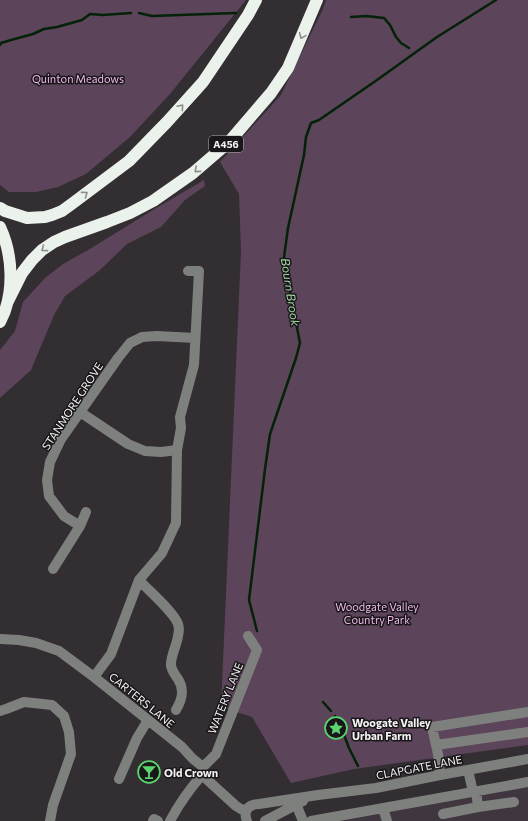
<svg xmlns="http://www.w3.org/2000/svg" width="528" height="821" viewBox="0 0 528 821" font-family="Commissioner,sans-serif">
<style>
.built{fill:#40363f}
.green{fill:#5c445a}
.lines{fill:none;stroke-linecap:round;stroke-linejoin:round}
.stream{stroke:#032208;stroke-width:2.5}
.minor{stroke:#7e807e;stroke-width:10}
.highway{stroke:#ebf1eb;stroke-width:12}
.oneway{stroke:#8c8f8c}
.labels{text-anchor:middle;dominant-baseline:central;stroke-width:3;stroke-linejoin:round;paint-order:stroke}
.shield{fill:#191719;stroke:#b3b0b2;stroke-width:1}
.shield-label{font-size:10px;font-weight:bold;fill:#f5f2f4}
.park-label{font-size:11px;fill:#f0b8e9;stroke:#191719}
.street-label{font-size:11px;fill:#f5f2f4;stroke:#191719}
.poi-label{font-size:11px;font-weight:bold;fill:#f5f2f4;stroke:#191719;text-anchor:start}
.water-label{font-size:12px;font-style:italic;fill:#a2d9a6;stroke:#191719}
</style>
<rect width="100%" height="100%" fill="#332e32"/>
<path class="built" d="M528,777v44h-213l-3,-4z"/>
<path class="green" d="M0,0h246l-76,94 -40,43 -44,37 -28,13 -22,5h-27l-9,-7z
M326,0h202v745l-174,24 -63,14 -39,-66 -31,-10 20,-456 -2,-57 -19,-32 61,-67 42,-86z
M204,180l1,6 -20,14 -24,27 -34,17 -27,26 -35,26 -11,19 -23,55 -31,28v-48l15,-19 8,-29 22,-24 18,-14 25,-14 65,-40z"/>
<g class="lines">
<path class="stream" d="M139,13l13,3 84,-3
M351,17l15,-1 18,2 6,7 6,12 5,6 8,5
M0,45l1,-2 10,-3 22,-6 11,-5 13,-2 25,-7 8,-6 13,1 28,-2
M257,631l-8,-31 16,-131 5,-35 26,-76 4,-15 -12,-61 -4,-25 4,-29 16,-73 2,-18 5,-14 8,-3 58,-40 60,-43 59,-37
M323,702l8,9
M335,716l6,11 8,21 9,18"/>
<path class="minor" d="M80,412l48,32 17,7 16,1 16,-2
M86,512l-6,14 -16,-10 -15,-20 -2,-16 3,-18 11,-23 57,-81 12,-15 12,-6 15,-1 38,2
M53,569l27,-43
M139,580c9,10 35,32 39,44 1,3 1,8 0,12 -1,9 -8,21 -7,30 1,4 4,9 7,13 7,11 4,21 -2,31
M0,639l19,1 17,3 23,8 35,26 88,70 10,11 11,9
M94,677l17,-23 28,-74 23,-27 14,-30 1,-73 4,-22 -1,-11 14,-52 5,-94h-11
M0,711l6,-2 18,-7 28,3 12,11 5,16 2,22 -18,51 -3,16
M436,745l92,-13
M203,767l13,-13 41,-104 -9,-14
M468,770l5,22
M202,775l34,31 5,3 5,2
M440,775l-2,-21 -6,-27 96,-15
M119,779l18,-41 11,-18
M296,804l7,17
M478,807l36,-5
M383,808l4,13
M443,814l35,-7 -2,-16
M153,821l1,-2 4,2
M170,821c10,-19 18,-30 32,-46
M247,821c-4,-10 1,-17 12,-17l59,-9 58,-7 64,-13 88,-16
M265,821l38,-20
M311,821l217,-39"/>
<path class="highway" d="M0,208l5,3 22,7 18,-1 7,-2 10,-4 11,-8 56,-42 38,-39 36,-40 45,-67 8,-15
M0,227c13,28 15,67 0,95
M8,301l14,-28 10,-13 10,-10 12,-8 11,-5 42,-15 23,-9 23,-12 40,-28 36,-31 42,-49 17,-25 29,-68"/>
</g>
<defs><path id="oneway-chevron" d="M-2-3.5L2.5 0L-2 3.5" fill="none" stroke-width="1.6" stroke-linecap="round" stroke-linejoin="round"/></defs>
<g class="oneway">
<use href="#oneway-chevron" transform="translate(302 36) rotate(114)"/>
<use href="#oneway-chevron" transform="translate(181 107) rotate(-49)"/>
<use href="#oneway-chevron" transform="translate(197 170) rotate(140)"/>
<use href="#oneway-chevron" transform="translate(85 194) rotate(-36)"/>
<use href="#oneway-chevron" transform="translate(44 249) rotate(143)"/>
</g>
<defs>
<g id="sight-ring" transform="scale(1.15)"><circle r="9.5" fill="#191719" stroke="#5bd56e" stroke-width="1.5"/><path d="M0-6L1.8-2.2L6-1.7L2.9 1.2L3.7 5.4L0 3.3L-3.7 5.4L-2.9 1.2L-6-1.7L-1.8-2.2Z" fill="#5bd56e"/></g>
<g id="bar-ring" transform="scale(1.15)"><circle r="9.5" fill="#191719" stroke="#5bd56e" stroke-width="1.5"/><path d="M-6-5H6L.8 .8V4.5H3.5V6h-7V4.5H-.8V.8Z" fill="#5bd56e"/></g>
</defs>
<g fill-rule="evenodd">
<use href="#sight-ring" x="336" y="728"/>
<use href="#bar-ring" x="149" y="772"/>
</g>
<g class="labels">
<rect class="shield" x="209" y="136" width="34" height="16" rx="3"/>
<g class="shield-label">
<text x="226" y="144">A456</text>
</g>
<g class="park-label">
<text x="78" y="78">Quinton Meadows</text>
<text x="377" y="606">Woodgate Valley<tspan x="377" dy="13">Country Park</tspan></text>
</g>
<g class="street-label">
<text transform="translate(72 406) rotate(-57)">STANMORE GROVE</text>
<text transform="translate(225 698) rotate(-68)">WATERY LANE</text>
<text transform="translate(142 700) rotate(39)">CARTERS LANE</text>
<text transform="translate(419 767) rotate(-11)">CLAPGATE LANE</text>
</g>
<g class="poi-label">
<text x="352" y="722">Woogate Valley<tspan x="352" dy="13">Urban Farm</tspan></text>
<text x="164" y="772">Old Crown</text>
</g>
<g class="water-label">
<text transform="translate(291 292) rotate(81)">Bourn Brook</text>
</g>
</g>
</svg>
